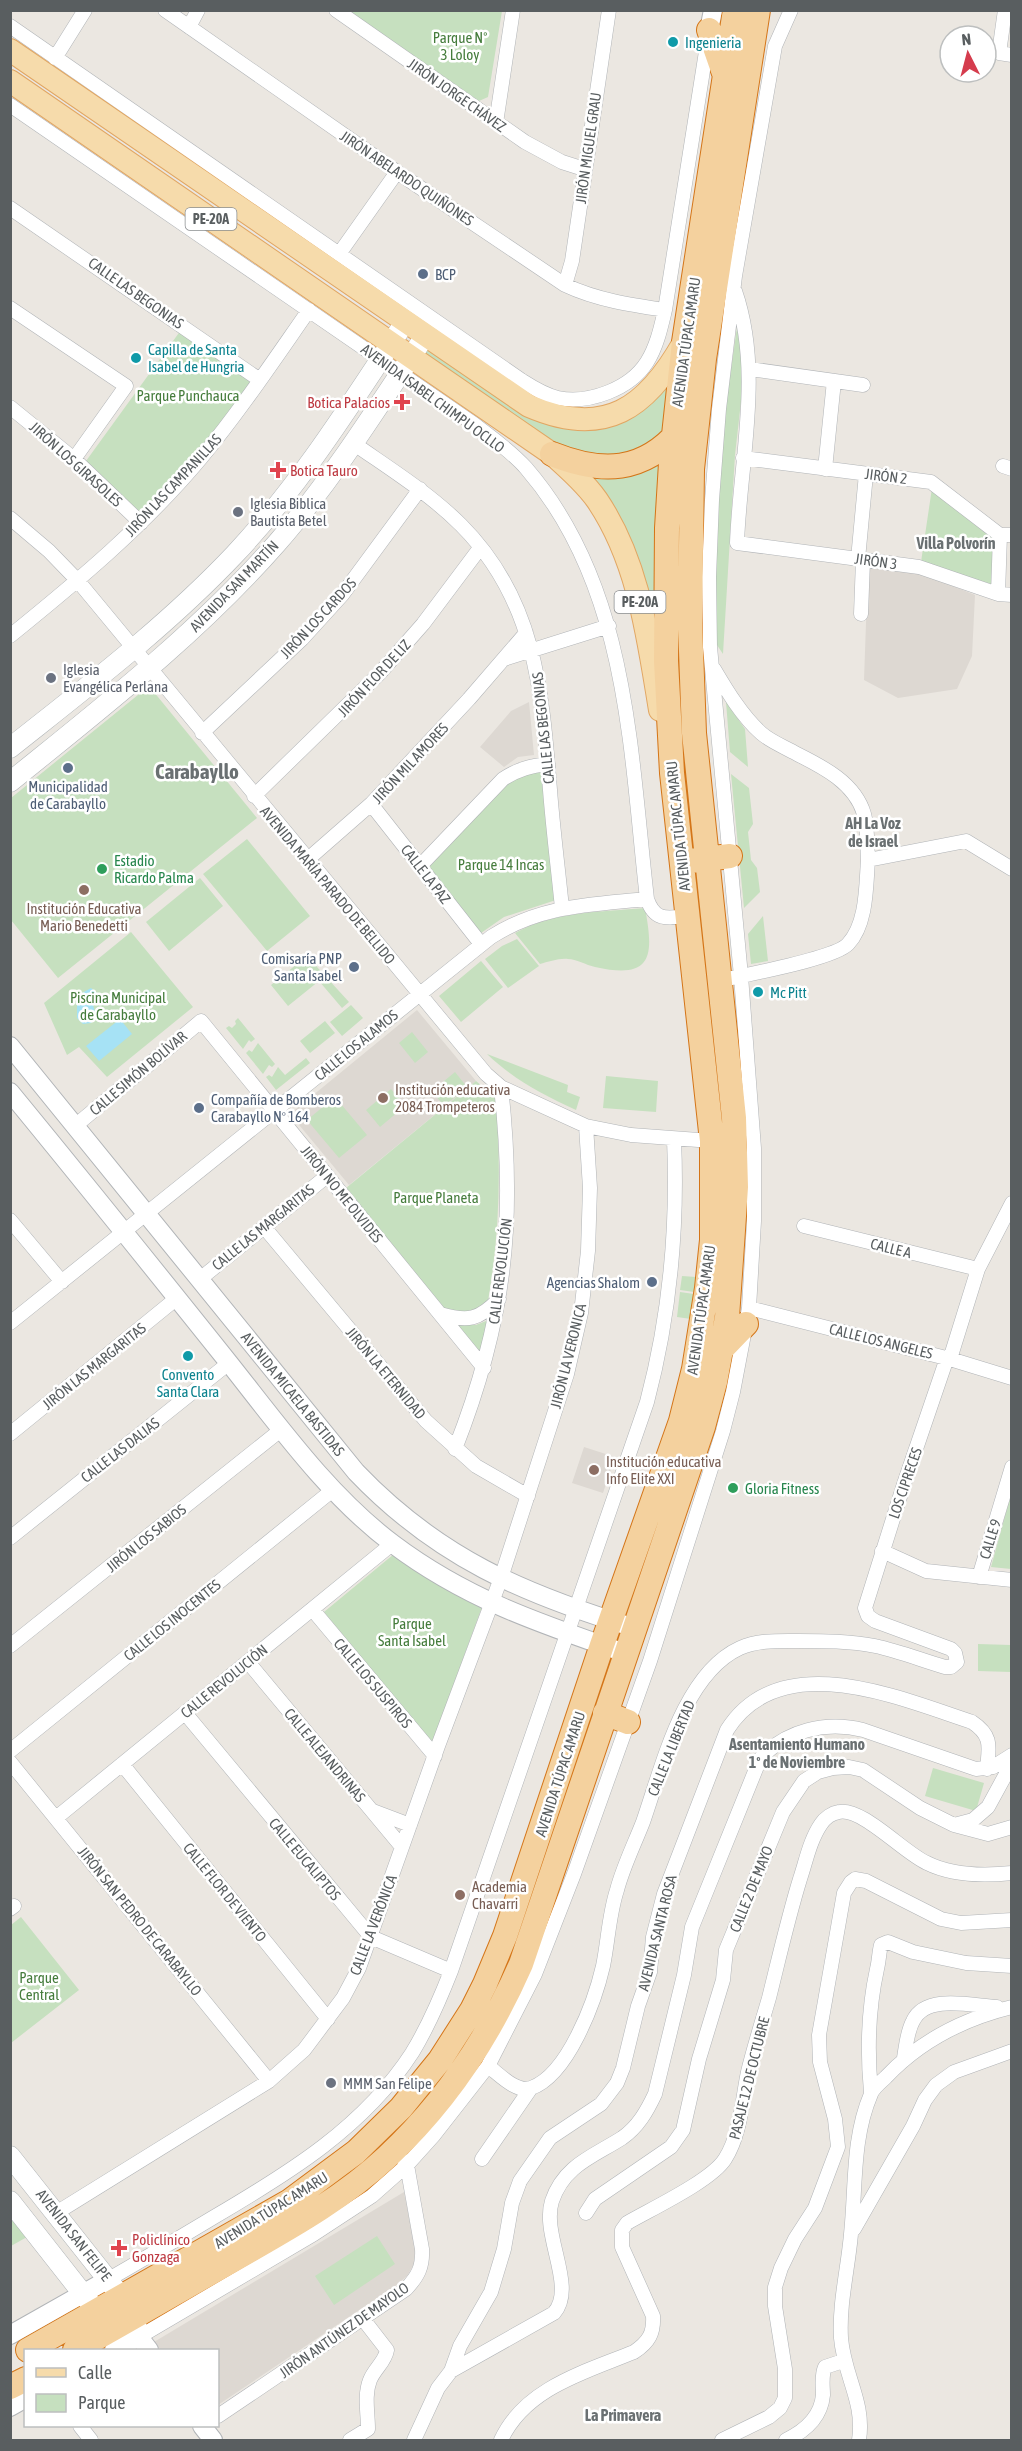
<svg xmlns="http://www.w3.org/2000/svg" width="1022" height="2451" viewBox="0 0 1022 2451" font-family="'Asap Condensed',sans-serif">
<style>
.education{fill:#ddd8d2}
.green{fill:#c6e0bf}
.water{fill:#a6e2f5}
.lines{fill:none;stroke-linecap:round;stroke-linejoin:round}
.minor-casing{stroke:#b1b4b7;stroke-width:15}
.tertiary-casing{stroke:#b1b4b7;stroke-width:20}
.secondary-casing{stroke:#b0b5b7;stroke-width:21}
.primary-casing{stroke:#e1a663;stroke-width:24}
.trunk-casing{stroke:#d47518;stroke-width:26}
.minor{stroke:#fff;stroke-width:14}
.tertiary{stroke:#fff;stroke-width:18}
.secondary{stroke:#fff;stroke-width:20}
.primary{stroke:#f6dbab;stroke-width:22}
.trunk{stroke:#f4d19e;stroke-width:24}
.culture-dot{fill:#0f9aa8;stroke:#fff;stroke-width:2}
.service-dot{fill:#5c6f8a;stroke:#fff;stroke-width:2}
.health-dot{fill:#e0444e;stroke:#fff;stroke-width:2}
.worship-dot{fill:#6b7280;stroke:#fff;stroke-width:2}
.leisure-dot{fill:#2e9e5b;stroke:#fff;stroke-width:2}
.education-dot{fill:#8d6e63;stroke:#fff;stroke-width:2}
.labels{text-anchor:middle;dominant-baseline:central;stroke-width:5;stroke-linejoin:round;paint-order:stroke}
.shield{fill:#fff;stroke:#8b8e90;stroke-width:1.5}
.shield-label{font-size:14px;font-weight:bold;fill:#595e60}
.park-label{font-size:15px;fill:#457c3c;stroke:#fff}
.culture-label{font-size:15px;fill:#0d838f;stroke:#fff;text-anchor:start}
.street-label{font-size:15px;fill:#595e60;stroke:#fff}
.service-label{font-size:15px;fill:#4e5e75;stroke:#fff;text-anchor:start}
.health-label{font-size:15px;fill:#be3a42;stroke:#fff;text-anchor:start}
.worship-label{font-size:15px;fill:#5b616d;stroke:#fff;text-anchor:start}
.leisure-label{font-size:15px;fill:#27864d;stroke:#fff;text-anchor:start}
.education-label{font-size:15px;fill:#785e54;stroke:#fff;text-anchor:start}
.neighbourhood-label{font-size:16px;font-weight:bold;fill:#6a7072;stroke:#fff}
.district-label{font-size:21px;font-weight:bold;fill:#6a7072;stroke:#fff}
</style>
<rect width="100%" height="100%" fill="#ebe7e1"/>
<path class="education" d="M868,566l47,5 60,24 -3,61 -15,33 -59,9 -34,-18z
M529,702l5,53 -16,2 -14,10 -24,-20 31,-36z
M417,1010l59,71 -127,104 -59,-71z
M584,1447l31,10 -12,36 -31,-10z
M404,2192l11,57 -1,15 -7,12 -9,8 -180,121v-55h-57l-7,-8z"/>
<path class="green" d="M349,11h153l-14,86 -9,4z
M738,320l7,46 -10,89 -12,199 -10,-15 2,-93 8,-121z
M181,330l71,51 -55,72 -56,62 -55,-54z
M427,345l107,73 31,11h31l76,-51 -6,56 -44,24 -55,-5 -147,-98z
M665,453l-2,192 -73,-171z
M932,488l63,51 -4,45 -70,-22z
M149,686l108,132 -199,160 -47,-58v-122z
M726,702l19,27 3,38 -18,-15z
M542,770l14,130 -52,17 -23,16 -52,-66 78,-83 10,-8z
M731,774l18,14 4,36 -5,8 3,28 6,8 3,24 -16,16z
M247,839l63,77 -43,35 -64,-77z
M200,878l23,28 -54,45 -23,-29z
M645,908c9,48 8,72 -50,59 -9,-2 -19,-8 -27,-8 -9,-1 -20,3 -28,5l-25,-31c40,-22 86,-21 130,-25z
M763,916l5,45 -17,3 -3,-30z
M131,932l62,75 -86,70 -28,-30 -12,8 -23,-52z
M517,939l22,27 -31,22 -23,-29 17,-13z
M307,956l42,46 -7,6 -23,-27 -31,25 -17,-21z
M481,961l22,26 -42,35 -22,-26z
M351,1005l12,13 -21,18 -12,-14z
M238,1018l17,21 -4,3 -2,-2 -6,9 -17,-21 3,-2 3,2 4,-4 -1,-3z
M325,1021l10,12 -25,20 -10,-12z
M412,1032l16,20 -13,11 -16,-20z
M258,1043l17,21 -3,3 -3,-2 -6,9 -17,-21 3,-3 3,2z
M487,1054l81,31 -1,7 13,5 -4,13c-33,-15 -63,-31 -89,-56z
M306,1058l4,5 -34,27 -10,-13 3,-2 3,2 6,-10 7,8z
M455,1072l12,15 -23,19 -12,-15z
M606,1076l52,5 -2,31 -53,-4z
M476,1081l20,17c5,69 4,135 -8,203 -14,12 -27,15 -44,7l-98,-120z
M391,1089l14,17 -25,21 -14,-17z
M335,1097l32,38 -28,23 -32,-38z
M682,1276l14,1 -2,15 -14,-2z
M680,1292l14,2 -3,25 -14,-2z
M491,1319l-8,39 -27,-33h20z
M1011,1494v75l-20,-2z
M394,1554l88,53 -50,136 -108,-131z
M978,1644l33,1v27l-33,-1z
M933,1768l51,15 -8,28 -51,-15z
M21,1917l58,73 -68,53v-118z
M10,2217l17,20 -16,9h-1z
M377,2236l18,28 -61,41 -19,-29z"/>
<path class="water" d="M91,988l7,6 -5,11 3,11 -5,7 -8,1 -6,-6v-13l5,-12z
M120,1019l12,15 -33,27 -13,-15z"/>
<g class="lines">
<g class="minor-casing">
<path id="minor" d="M165,10l232,162 168,113c32,15 66,20 100,25
M336,10l189,132 37,20 22,7
M1005,10l-6,43 13,2
M10,26l511,354c11,7 23,15 37,18 31,6 72,-9 89,-36 10,-16 14,-35 18,-52l43,-271
M189,27l9,-17
M55,58l30,-48
M10,105l464,319c18,14 37,27 52,44 103,119 104,283 121,431 8,23 20,19 41,17
M496,123l17,-113
M10,208l250,172
M339,254l58,-82
M565,285l7,-24 37,-251
M735,291c28,81 5,169 2,252l182,24 79,27 14,1
M10,308l116,78 -52,73
M750,369l113,16
M10,407l64,52 67,64
M353,443c37,26 76,50 108,82 75,75 81,167 89,265 3,39 8,78 12,118
M743,458l188,24 69,53h12
M1003,466l9,3
M825,469l9,-88
M10,518l39,33 29,30 408,493 15,13 85,39 45,9 81,6
M858,559l8,-85
M998,594l2,-59
M861,614l2,-54
M10,636c68,-55 135,-111 191,-178 39,-47 73,-98 108,-148
M504,659l105,-33
M714,669c13,22 28,47 47,64 10,9 24,14 36,21 26,13 58,29 67,60 4,14 3,31 4,46
M202,733l100,-94 40,-44 78,-106
M254,796l125,-122 44,-50 57,-76
M371,804l110,140
M307,860l64,-56 98,-105 57,-66
M420,866l83,-87c15,-10 28,-13 45,-15
M732,978c22,-5 103,-20 116,-34 19,-20 18,-58 20,-84l98,-19 46,28
M75,1126l126,-105 283,347
M10,1220l52,62
M804,1226l174,43
M264,1227l162,194 50,45 52,30
M200,1279l127,-103
M749,1308l201,51 62,19
M440,1314c28,8 39,6 59,-15
M10,1323l481,-386c50,-32 99,-32 156,-38
M950,1359l28,-90 34,-66
M10,1434l167,-136
M455,1449c50,-127 61,-227 46,-362
M10,1538l219,-175
M882,1551l44,20 86,9
M979,1577l33,-110
M312,1609l123,147
M10,1646l272,-217
M248,1662l154,185
M185,1713l186,224 80,34
M10,1751l324,-262
M10,1762l259,319
M122,1764l206,255
M373,1811l37,14
M56,1818l336,-274
M954,1825l34,9 24,-7
M10,1909l4,-3
M904,2058c2,-12 3,-26 9,-37 13,-28 60,-15 84,-14
M488,2066c11,8 28,27 43,22 37,-13 64,-87 72,-122 5,-24 6,-52 14,-76 6,-23 17,-45 26,-68 19,-54 40,-148 97,-174 18,-8 38,-7 58,-7 26,0 52,0 77,5 24,5 46,14 70,21h6l6,-5 -2,-9 -4,-4 -76,-28 -7,-5 -3,-8 39,-124 43,-126
M871,2092c-4,-42 -3,-82 6,-123 2,-8 2,-16 4,-24l7,-3 25,10 53,11 46,3
M482,2159l49,-71
M56,2213l213,-132 35,-31 39,-52 16,-30 79,-222 63,-168 66,-204 14,-61 7,-62 2,-63 -4,-62
M586,2213l9,-14 76,-52 12,-17 16,-71 24,-79 3,-30 57,-138 21,-31 14,-9 15,-4 16,-1 14,3 57,38 34,17 19,-5 15,-13 24,-44
M854,2229l59,-103 12,-26 11,-15 18,-13 58,-21
M109,2279c35,-20 70,-41 105,-62 75,-44 150,-90 198,-164 16,-26 28,-54 39,-82l196,-569c23,-87 31,-173 27,-263
M139,2337l175,-103 58,-38 35,-31 27,-30 54,-69 47,-92 39,-100 76,-213 73,-230 10,-39 16,-84 5,-87v-73l-13,-172 -31,-329 -1,-70 3,-77 7,-91 16,-133 40,-230 16,-36
M451,2371l9,-25 31,-54 13,-43 8,-46 8,-22 30,-43 51,-34 16,-21 6,-15 15,-62 12,-34 3,-35 11,-43 63,-164c53,-84 172,-32 245,-8 21,14 17,25 15,47
M218,2416l188,-127c12,-13 17,-22 16,-40l-15,-84 -3,-4
M80,2426l11,14
M350,2440l18,-11c0,-16 -4,-34 2,-49 5,-12 15,-18 17,-30l-24,-31
M414,2440l24,-52 13,-17 103,-58c23,-26 -13,-78 -2,-112 12,-36 42,-45 70,-63 16,-11 25,-27 33,-44l29,-119 8,-48 68,-168c26,-29 66,-38 103,-29l113,39 17,-2 19,-12
M501,2440c24,-52 84,-68 133,-88 15,-10 20,-19 19,-36l-31,-69v-17l5,-7c24,-14 84,-42 98,-64 16,-25 17,-59 23,-87 6,-25 14,-50 21,-74 10,-40 19,-80 31,-119 6,-18 10,-39 21,-55 4,-6 11,-11 18,-12 23,-5 65,41 88,51 26,13 57,13 85,10
M722,2440l47,-23 11,-9 5,-10v-29l-10,-63v-19l6,-19 14,-29 20,-31 23,-61 -3,-28 -15,-57 -1,-27 25,-142 7,-11 4,-3 11,2 75,38 20,4 51,-3
M786,2440c19,-9 35,-23 37,-45 0,-9 -2,-19 2,-28l18,-6
M859,2440c6,-38 -15,-64 -18,-102 -2,-35 7,-69 10,-104 5,-47 1,-96 20,-140 2,-6 10,-12 15,-17 34,-36 77,-58 126,-70"/>
</g>
<g class="tertiary-casing">
<path id="tertiary" d="M709,30l4,-20
M10,1046l346,426c81,85 167,122 279,156
M10,1092c74,90 147,181 219,271 50,63 100,133 164,181 73,55 148,80 232,109
M136,2316l3,21 10,13
M10,2335l99,-56
M114,2350l25,-13
M10,2407l16,-9
M202,2426l11,14"/>
</g>
<g class="secondary-casing">
<path id="secondary" d="M10,748c78,-62 157,-122 225,-194 66,-70 117,-152 170,-232
M10,782c94,-76 188,-149 267,-239 56,-64 101,-137 148,-207
M10,2156l121,153
M10,2201l95,121"/>
</g>
<g class="primary-casing">
<path id="primary" d="M10,50l519,356c76,33 118,2 155,-64
M10,81l542,373c16,14 33,29 45,46 42,62 51,138 63,210"/>
</g>
<g class="trunk-casing">
<path id="trunk" d="M709,30l15,43
M552,454c50,20 91,19 128,-24
M690,861l40,-5
M722,1349l24,-25
M605,1713l23,9
M28,2350l262,-149 66,-49 45,-44 39,-48 32,-50 13,-26 20,-48 97,-291 79,-224 13,-52 13,-81 5,-48v-99l-40,-368 -6,-112 1,-133 4,-65 13,-121 51,-332
M75,2350c53,-29 105,-60 158,-90 54,-31 108,-60 154,-103 58,-54 102,-120 134,-193l182,-537 12,-45 12,-65 9,-130 -2,-69 -40,-385 -4,-110 2,-154 12,-110 54,-349
M10,2387l16,-8"/>
</g>
<use href="#minor" class="minor"/>
<use href="#tertiary" class="tertiary"/>
<use href="#secondary" class="secondary"/>
<use href="#primary" class="primary"/>
<use href="#trunk" class="trunk"/>
</g>
<g class="culture-dot">
<circle cx="673" cy="42" r="6"/>
<circle cx="136" cy="358" r="6"/>
<circle cx="758" cy="992" r="6"/>
<circle cx="188" cy="1356" r="6"/>
</g>
<g class="service-dot">
<circle cx="423" cy="274" r="6"/>
<circle cx="68" cy="768" r="6"/>
<circle cx="354" cy="967" r="6"/>
<circle cx="199" cy="1108" r="6"/>
<circle cx="652" cy="1282" r="6"/>
</g>
<g class="health-dot">
<path d="M399 393h6v6h6v6h-6v6h-6v-6h-6v-6h6z"/>
<path d="M275 461h6v6h6v6h-6v6h-6v-6h-6v-6h6z"/>
<path d="M116 2239h6v6h6v6h-6v6h-6v-6h-6v-6h6z"/>
</g>
<g class="worship-dot">
<circle cx="238" cy="512" r="6"/>
<circle cx="51" cy="678" r="6"/>
<circle cx="331" cy="2083" r="6"/>
</g>
<g class="leisure-dot">
<circle cx="102" cy="869" r="6"/>
<circle cx="733" cy="1488" r="6"/>
</g>
<g class="education-dot">
<circle cx="84" cy="890" r="6"/>
<circle cx="383" cy="1098" r="6"/>
<circle cx="594" cy="1470" r="6"/>
<circle cx="460" cy="1895" r="6"/>
</g>
<g class="labels">
<g class="shield">
<rect x="185.5" y="208" width="51" height="22" rx="4.5"/>
<rect x="614.5" y="591" width="51" height="22" rx="4.5"/>
</g>
<g class="shield-label">
<text x="211" y="219">PE-20A</text>
<text x="640" y="602">PE-20A</text>
</g>
<g class="park-label">
<text x="460" y="37">Parque N°<tspan x="460" dy="17">3 Loloy</tspan></text>
<text x="188" y="395">Parque Punchauca</text>
<text x="501" y="864">Parque 14 Incas</text>
<text x="118" y="997">Piscina Municipal<tspan x="118" dy="17">de Carabayllo</tspan></text>
<text x="436" y="1197">Parque Planeta</text>
<text x="412" y="1623">Parque<tspan x="412" dy="17">Santa Isabel</tspan></text>
<text x="39" y="1977">Parque<tspan x="39" dy="17">Central</tspan></text>
</g>
<g class="culture-label">
<text x="685" y="42">Ingenieria</text>
<text x="148" y="349">Capilla de Santa<tspan x="148" dy="17">Isabel de Hungria</tspan></text>
<text x="770" y="992">Mc Pitt</text>
<text x="188" y="1374" text-anchor="middle">Convento<tspan x="188" dy="17">Santa Clara</tspan></text>
</g>
<g class="street-label">
<text transform="translate(457 95) rotate(35)">JIRÓN JORGE CHÁVEZ</text>
<text transform="translate(588 148) rotate(-82)">JIRÓN MIGUEL GRAU</text>
<text transform="translate(407 178) rotate(34)">JIRÓN ABELARDO QUIÑONES</text>
<text transform="translate(136 293) rotate(35)">CALLE LAS BEGONIAS</text>
<text transform="translate(686 342) rotate(-82)">AVENIDA TÚPAC AMARU</text>
<text transform="translate(433 398) rotate(36)">AVENIDA ISABEL CHIMPU OCLLO</text>
<text transform="translate(76 464) rotate(42)">JIRÓN LOS GIRASOLES</text>
<text transform="translate(886 476) rotate(7)">JIRÓN 2</text>
<text transform="translate(173 485) rotate(-47)">JIRÓN LAS CAMPANILLAS</text>
<text transform="translate(876 561) rotate(8)">JIRÓN 3</text>
<text transform="translate(234 586) rotate(-46)">AVENIDA SAN MARTÍN</text>
<text transform="translate(318 618) rotate(-47)">JIRÓN LOS CARDOS</text>
<text transform="translate(374 678) rotate(-47)">JIRÓN FLOR DE LIZ</text>
<text transform="translate(543 728) rotate(-96)">CALLE LAS BEGONIAS</text>
<text transform="translate(410 763) rotate(-47)">JIRÓN MIL AMORES</text>
<text transform="translate(678 826) rotate(-96)">AVENIDA TÚPAC AMARU</text>
<text transform="translate(426 874) rotate(52)">CALLE LA PAZ</text>
<text transform="translate(328 885) rotate(50)">AVENIDA MARÍA PARADO DE BELLIDO</text>
<text transform="translate(356 1045) rotate(-39)">CALLE LOS ALAMOS</text>
<text transform="translate(138 1073) rotate(-40)">CALLE SIMÓN BOLÍVAR</text>
<text transform="translate(342 1194) rotate(51)">JIRÓN NO ME OLVIDES</text>
<text transform="translate(263 1227) rotate(-39)">CALLE LAS MARGARITAS</text>
<text transform="translate(891 1248) rotate(14)">CALLE A</text>
<text transform="translate(500 1271) rotate(-83)">CALLE REVOLUCIÓN</text>
<text transform="translate(701 1310) rotate(-82)">AVENIDA TÚPAC AMARU</text>
<text transform="translate(881 1341) rotate(14)">CALLE LOS ANGELES</text>
<text transform="translate(568 1356) rotate(-76)">JIRÓN LA VERONICA</text>
<text transform="translate(94 1366) rotate(-39)">JIRÓN LAS MARGARITAS</text>
<text transform="translate(386 1373) rotate(50)">JIRÓN LA ETERNIDAD</text>
<text transform="translate(293 1394) rotate(51)">AVENIDA MICAELA BASTIDAS</text>
<text transform="translate(120 1450) rotate(-38)">CALLE LAS DALIAS</text>
<text transform="translate(905 1483) rotate(-71)">LOS CIPRECES</text>
<text transform="translate(146 1538) rotate(-39)">JIRÓN LOS SABIOS</text>
<text transform="translate(990 1539) rotate(-73)">CALLE 9</text>
<text transform="translate(172 1620) rotate(-39)">CALLE LOS INOCENTES</text>
<text transform="translate(224 1681) rotate(-39)">CALLE REVOLUCIÓN</text>
<text transform="translate(373 1683) rotate(50)">CALLE LOS SUSPIROS</text>
<text transform="translate(671 1748) rotate(-68)">CALLE LA LIBERTAD</text>
<text transform="translate(325 1755) rotate(50)">CALLE ALEJANDRINAS</text>
<text transform="translate(560 1774) rotate(-72)">AVENIDA TÚPAC AMARU</text>
<text transform="translate(305 1859) rotate(50)">CALLE EUCALIPTOS</text>
<text transform="translate(751 1889) rotate(-68)">CALLE 2 DE MAYO</text>
<text transform="translate(225 1892) rotate(51)">CALLE FLOR DE VIENTO</text>
<text transform="translate(140 1921) rotate(51)">JIRÓN SAN PEDRO DE CARABAYLLO</text>
<text transform="translate(373 1925) rotate(-69)">CALLE LA VERÓNICA</text>
<text transform="translate(657 1933) rotate(-76)">AVENIDA SANTA ROSA</text>
<text transform="translate(749 2078) rotate(-76)">PASAJE 12 DE OCTUBRE</text>
<text transform="translate(271 2210) rotate(-32)">AVENIDA TÚPAC AMARU</text>
<text transform="translate(74 2235) rotate(52)">AVENIDA SAN FELIPE</text>
<text transform="translate(344 2330) rotate(-35)">JIRÓN ANTÚNEZ DE MAYOLO</text>
</g>
<g class="service-label">
<text x="435" y="274">BCP</text>
<text x="68" y="786" text-anchor="middle">Municipalidad<tspan x="68" dy="17">de Carabayllo</tspan></text>
<text x="342" y="958" text-anchor="end">Comisaría PNP<tspan x="342" dy="17">Santa Isabel</tspan></text>
<text x="211" y="1099">Compañía de Bomberos<tspan x="211" dy="17">Carabayllo Nº 164</tspan></text>
<text x="640" y="1282" text-anchor="end">Agencias Shalom</text>
</g>
<g class="health-label">
<text x="390" y="402" text-anchor="end">Botica Palacios</text>
<text x="290" y="470">Botica Tauro</text>
<text x="132" y="2239">Policlínico<tspan x="132" dy="17">Gonzaga</tspan></text>
</g>
<g class="worship-label">
<text x="250" y="503">Iglesia Biblica<tspan x="250" dy="17">Bautista Betel</tspan></text>
<text x="63" y="669">Iglesia<tspan x="63" dy="17">Evangélica Perlana</tspan></text>
<text x="343" y="2083">MMM San Felipe</text>
</g>
<g class="leisure-label">
<text x="114" y="860">Estadio<tspan x="114" dy="17">Ricardo Palma</tspan></text>
<text x="745" y="1488">Gloria Fitness</text>
</g>
<g class="education-label">
<text x="84" y="908" text-anchor="middle">Institución Educativa<tspan x="84" dy="17">Mario Benedetti</tspan></text>
<text x="395" y="1089">Institución educativa<tspan x="395" dy="17">2084 Trompeteros</tspan></text>
<text x="606" y="1461">Institución educativa<tspan x="606" dy="17">Info Elite XXI</tspan></text>
<text x="472" y="1886">Academia<tspan x="472" dy="17">Chavarri</tspan></text>
</g>
<g class="neighbourhood-label">
<text x="956" y="543">Villa Polvorín</text>
<text x="873" y="823">AH La Voz<tspan x="873" dy="18">de Israel</tspan></text>
<text x="797" y="1744">Asentamiento Humano<tspan x="797" dy="18">1º de Noviembre</tspan></text>
<text x="623" y="2415">La Primavera</text>
</g>
<g class="district-label">
<text x="197" y="771">Carabayllo</text>
</g>
</g>
<rect width="1022" height="2451" fill="none" stroke="#595e60" stroke-width="24"/>
<rect x="24" y="2349" width="195" height="78" fill="#ffffff" stroke="#bdbfbf" stroke-width="1.5"/>
<rect x="36" y="2368" width="30" height="9" fill="#f6dbab" stroke="#bdbfbf" stroke-width="1.5"/>
<text x="78" y="2379" font-size="18" fill="#595e60">Calle</text>
<rect x="36" y="2394" width="30" height="18" fill="#c6e0bf" stroke="#bdbfbf" stroke-width="1.5"/>
<text x="78" y="2409" font-size="18" fill="#595e60">Parque</text>
<g transform="translate(968 54) rotate(354)"><circle r="28" fill="#ffffff" stroke="#bdbfbf" stroke-width="1.5"/>
<path d="M0-4.5L10 22L0 15L-10 22Z" fill="#d53c4d"/>
<text y="-9" font-size="16" font-weight="bold" text-anchor="middle" fill="#595e60">N</text>
</g>
</svg>
